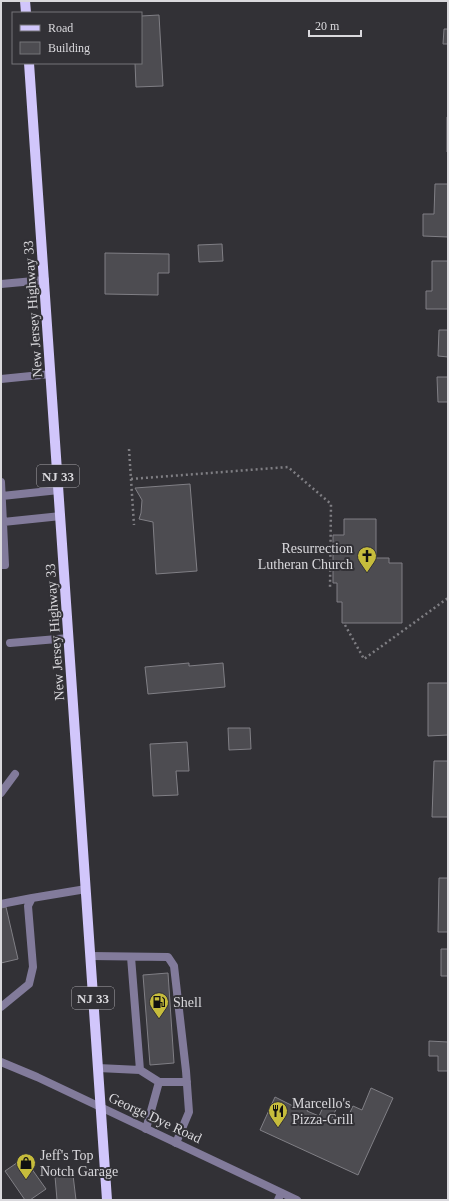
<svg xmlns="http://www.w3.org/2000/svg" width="449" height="1201" viewBox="0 0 449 1201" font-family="'Times New Roman',serif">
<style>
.building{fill:#4d4c51;stroke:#807f85}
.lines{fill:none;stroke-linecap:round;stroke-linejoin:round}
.path{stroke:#7f7e83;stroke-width:2.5;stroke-dasharray:2 3;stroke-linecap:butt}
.service{stroke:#827b9b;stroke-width:8}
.tertiary{stroke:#827b9b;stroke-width:8}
.primary{stroke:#d1c6fb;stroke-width:10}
.labels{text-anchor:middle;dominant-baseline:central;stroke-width:4;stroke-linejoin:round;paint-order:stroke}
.shield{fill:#323136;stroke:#a8a7ab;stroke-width:1}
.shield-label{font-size:13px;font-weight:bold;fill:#dad9dd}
.street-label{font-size:14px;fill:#dad9dd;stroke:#323136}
.poi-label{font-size:14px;fill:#dad9dd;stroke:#323136;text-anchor:start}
</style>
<rect width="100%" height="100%" fill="#323136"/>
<path class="building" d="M159,15l4,71 -27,1 -1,-24h-6h12v-47z
M444,29h4v15h-5z
M447,117h1v35h-1z
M435,184h13v53l-25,-1v-22h11z
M222,244l1,17 -24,1 -1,-17z
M105,253l64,1v19h-11v22l-53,-1z
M432,261h16v48h-22v-18h6z
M439,330h9v27l-10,-1z
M437,377h11v25h-10z
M190,484l7,87 -41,3 -3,-52 -14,-3 2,-6 1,-13 -7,-12z
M344,519h32v39h13v5h13v60h-60v-21h-5v-19h-4v-48h11z
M189,663v3l34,-3 2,24 -77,7 -3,-27z
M428,683h20v52l-20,1z
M228,728h22l1,21 -22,1z
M187,742l2,29h-13l2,24 -25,1 -3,-52z
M434,761h14v56h-16z
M439,878h9v54h-10z
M6,907l12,52 -17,4v-55z
M441,949h7v27h-7z
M168,973l6,90 -24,2 -7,-90z
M429,1041l19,1v29h-10v-15h-9z
M371,1088l22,10 -35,77 -98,-45 15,-33 22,11 4,-9 10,4 -4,8 12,5 7,-15 12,5 -6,11 13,6 8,-17 9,4z
M24,1158l22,31 -16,11h-5l-20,-29z
M73,1175l3,25h-19l-2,-24z"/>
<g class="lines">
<path class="path" d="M129,449l5,76
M131,479l157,-12 43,37 -1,85
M345,625l19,34 84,-61"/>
<path class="service" d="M1,284l44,-4
M1,379l50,-5
M1,482l4,83h-4
M2,496l57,-6
M3,522l58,-6
M10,643l59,-5
M1,793l14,-19
M1,904l31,-6
M91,956l77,1 6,9 12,105 3,41 -13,31
M131,957l9,113 19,12h28
M1,1007l28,-23 4,-17 -5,-61 4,-8 54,-9
M98,1068l42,2
M146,1129l13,-47
M278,1200l3,-7"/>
<path class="tertiary" d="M1,1062l36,15 260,123"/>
<path class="primary" d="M25,1l1,12
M29,63l78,1137"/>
</g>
<defs>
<g id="church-pin" transform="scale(1)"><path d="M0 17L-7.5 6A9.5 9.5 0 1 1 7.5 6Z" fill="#c6bc3c" stroke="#323136"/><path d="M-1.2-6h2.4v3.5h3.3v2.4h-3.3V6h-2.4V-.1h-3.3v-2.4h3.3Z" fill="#111"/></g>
<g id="fuel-pin" transform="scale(1)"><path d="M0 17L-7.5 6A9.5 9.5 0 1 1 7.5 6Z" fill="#c6bc3c" stroke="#323136"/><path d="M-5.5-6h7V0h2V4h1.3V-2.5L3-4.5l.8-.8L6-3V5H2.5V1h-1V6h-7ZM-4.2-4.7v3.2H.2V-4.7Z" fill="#111"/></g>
<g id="restaurant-pin" transform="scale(1)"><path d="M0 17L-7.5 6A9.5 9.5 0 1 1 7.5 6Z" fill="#c6bc3c" stroke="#323136"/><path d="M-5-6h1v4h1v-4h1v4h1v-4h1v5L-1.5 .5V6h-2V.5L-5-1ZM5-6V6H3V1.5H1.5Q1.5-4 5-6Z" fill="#111"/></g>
<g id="shop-pin" transform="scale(1)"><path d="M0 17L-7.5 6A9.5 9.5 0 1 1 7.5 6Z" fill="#c6bc3c" stroke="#323136"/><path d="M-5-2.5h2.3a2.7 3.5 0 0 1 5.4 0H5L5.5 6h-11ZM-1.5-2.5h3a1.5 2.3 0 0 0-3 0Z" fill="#111"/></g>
</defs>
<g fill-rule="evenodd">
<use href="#church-pin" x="367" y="556"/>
<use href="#fuel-pin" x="159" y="1002"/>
<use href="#restaurant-pin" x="278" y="1111"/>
<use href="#shop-pin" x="26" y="1163"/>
</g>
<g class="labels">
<g class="shield">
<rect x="37" y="465" width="42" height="22" rx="3"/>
<rect x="72" y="987" width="42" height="22" rx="3"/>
</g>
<g class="shield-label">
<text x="58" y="476">NJ 33</text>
<text x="93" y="998">NJ 33</text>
</g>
<g class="street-label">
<text transform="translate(33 309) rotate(-94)">New Jersey Highway 33</text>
<text transform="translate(55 632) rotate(-94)">New Jersey Highway 33</text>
<text transform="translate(155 1118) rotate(25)">George Dye Road</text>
</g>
<g class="poi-label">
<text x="353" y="548" text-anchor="end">Resurrection<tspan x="353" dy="16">Lutheran Church</tspan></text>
<text x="173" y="1002">Shell</text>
<text x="292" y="1103">Marcello's<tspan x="292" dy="16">Pizza-Grill</tspan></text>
<text x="40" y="1155">Jeff's Top<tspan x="40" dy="16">Notch Garage</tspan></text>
</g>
</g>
<rect width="449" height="1201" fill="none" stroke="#dad9dd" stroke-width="4"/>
<rect x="12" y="12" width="130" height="52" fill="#323136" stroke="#757479"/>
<rect x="20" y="25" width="20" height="6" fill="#d1c6fb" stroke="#757479"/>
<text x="48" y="32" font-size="12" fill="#dad9dd">Road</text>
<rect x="20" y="42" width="20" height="12" fill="#4d4c51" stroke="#757479"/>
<text x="48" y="52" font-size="12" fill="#dad9dd">Building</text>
<path d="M309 30v6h52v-6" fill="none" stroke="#dad9dd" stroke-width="2"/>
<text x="315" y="30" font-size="12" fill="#dad9dd" stroke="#323136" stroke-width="3" paint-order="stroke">20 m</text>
</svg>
